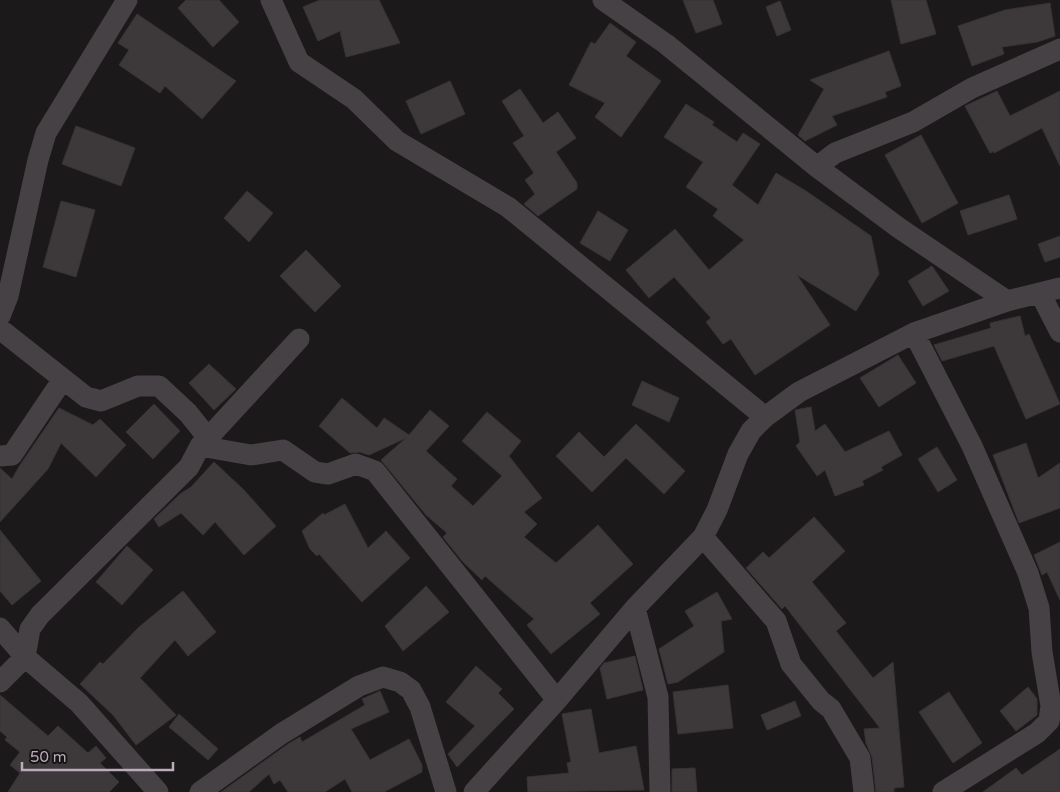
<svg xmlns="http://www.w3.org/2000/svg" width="1060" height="792" viewBox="0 0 1060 792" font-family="'Varela Round',sans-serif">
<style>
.building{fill:#3d393b;stroke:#373335}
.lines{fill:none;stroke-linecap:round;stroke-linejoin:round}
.street{stroke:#464145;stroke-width:21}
</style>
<rect width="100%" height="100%" fill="#1b191a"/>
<path class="building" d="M186,0h33l20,22 -26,25 -35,-39z
M320,0h59l21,43 -54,14 -6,-26 -22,10 -15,-34z
M683,0h30l9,24 -26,9z
M891,0h35l10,34 -35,10z
M780,1l11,29 -14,6 -11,-29z
M1050,3l5,33 -18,6 -35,5 2,7 -32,12 -14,-40 47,-16z
M137,14l99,67 -34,38 -37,-33 -5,7 -41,-28 10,-15 -11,-7z
M610,23l26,19 -10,14 35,25 -40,56 -26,-20 10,-14 -36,-18 22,-43 4,2z
M889,51l12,35 -16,6 2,5 -55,19 5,9 -32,16 -7,-6 26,-46 -14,-9z
M450,81l15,33 -44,20 -15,-33z
M520,89l23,34 15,-11 18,26 -20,14 21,31v6l-39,27 -14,-12 11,-10 -10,-14 9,-7 -21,-30 11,-7 -22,-35z
M997,91l13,25 50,-25v75l-18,-38 -48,25v-2l-4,2 -25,-47z
M686,104l28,18 -2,3 25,17 6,-9 17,11 -28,41 26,20 18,-32 30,18 65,45 8,38 -23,37 -59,-36 33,50 -75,50 -24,-36 -8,5 -17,-22 5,-4 -37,-41 -25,21 -23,-28 49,-41 34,41 35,-30 -31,-24 5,-7 -32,-22 17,-25 -39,-25z
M76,126l59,22 -14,38 -59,-22z
M921,135l37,68 -36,20 -37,-68z
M247,191l26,22 -24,29 -25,-24z
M1009,195l8,24 -49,16 -8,-24z
M61,201l34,9 -19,67 -33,-10z
M598,211l30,19 -18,31 -30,-18z
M1060,236v21l-15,5 -7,-18z
M306,250l35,36 -26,26 -35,-36z
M932,266l17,25 -26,15 -15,-25z
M1020,316l5,20 4,-2 31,70 -34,15 -32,-73 -52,15 -8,-16 57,-17 -1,-5z
M898,355l18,28 -37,24 -19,-29z
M209,364l27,25 -22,21 -25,-27z
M642,381l37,17 -10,24 -37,-17z
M342,398l35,30 7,-10 25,17 21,-25 19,16 -23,25 31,28 -6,7 22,20 29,-30 -40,-35 25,-29 34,29 -12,15 33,42 -18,14 13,12 -13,13 32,26 42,-38 35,39 -43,39 10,11 -49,40 -24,-29 7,-6 -49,-43 -3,4 -19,-18 -20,-25 4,-4 -21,-18 -45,-55 25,-22 -37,17 -9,-3 -10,1 -31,-27z
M154,404l26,27 -27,28 -27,-27z
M811,407l4,24 10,-7 20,28 44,-21 13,24 -21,12 2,3 -21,11 2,4 -29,11 -10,-26 -8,6 -21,-30 4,-4 -5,-32z
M59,408l34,17 7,-6 26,26 -30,32 -35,-34 -13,26 -48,53v-54l12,11 8,-14z
M636,424l49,47 -21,23 -38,-36 -34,34 -36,-36 23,-24 25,25z
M1026,443l12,35 22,-15v45l-41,15 -26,-68z
M937,447l20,33 -19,12 -20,-33z
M214,462l30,28 32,36 -32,29 -29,-33 -12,13 -22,-22 -22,14 -5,-8 26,-25 11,-7z
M345,504l23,44 18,-17 24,27 -48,44 -43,-48 -2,2 -7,-7 -8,-18 21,-18 1,2z
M814,517l31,34 -33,31 34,41 -10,8 37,47 20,-16 11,125 -10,1v4h-18l-4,-35 -6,-14 -2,-14 16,-1 -95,-122 -3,3 -36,-41 17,-16 6,6z
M0,530l41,51 -29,24 -12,-14z
M1060,542v58l-13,-28 -5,3 -8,-20z
M127,546l26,24 -31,35 -26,-23z
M426,586l23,26 -46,39 -18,-25z
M183,591l33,41 -28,24 -13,-16 -35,38 36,37 -40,30 -23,-30 -33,-31 20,-22 3,2 36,-37z
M717,592l15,27 -11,2 3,31 -46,30 -10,2 -9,-35 35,-23 -9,-15z
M635,656l8,34 -36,9 -7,-31 4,-5z
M476,666l26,23 -4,4 16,16 -57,58 -9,-13 27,-28 -29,-24z
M728,685l5,43 -55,6 -5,-42z
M1028,687l9,12v16l-21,16 -16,-20z
M380,691l9,21 -38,17 19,31 39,-21 13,26v7l-38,20h-32l-7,-13 -20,13h-37l-8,-12 -6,4 -5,-10 -20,18h-28l67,-48 12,-7 2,5 63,-37 -3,-6z
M949,692l33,51 -29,20 -34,-51z
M0,695l48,41 10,-10 30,27 8,-7 10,12 -6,5 19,19 -10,10h-101l12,-19 -10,-8 10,-13 -15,-12 2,-3 -7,-6z
M795,701l6,15 -34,14 -6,-15z
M591,709l8,44 37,-7 8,44 -116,2 -1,-15 42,-4 -2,-10 4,-1 -9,-48z
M179,714l39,35 -10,11 -39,-33z
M1060,749v43h-77l33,-24 6,7z
M695,768l2,24h-25v-23z"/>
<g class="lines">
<path class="street" d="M271,0l28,62 55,37 43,42 111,66 257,210
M603,0l63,44 151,123 82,61 108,73
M817,167l18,-14 78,-31 59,-34 88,-39
M1040,293l20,39
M0,316l8,-20 30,-136 8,-27 81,-133
M0,329l86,68 15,4 37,-15h21l29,27 20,25 -8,8 -11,21 -149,148 -10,14 -5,28 -25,25
M914,333l58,113 56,127 11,35 3,44 9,54 -2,15 -12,12 -94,59
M208,438l91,-99
M200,446l51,9 32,-5 32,22 13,2 28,-10 19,7 182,229
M0,456l12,-1 51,-76
M703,537l73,84 15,43 30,37 10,8 29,49 4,34
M635,608l23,89 2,95
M0,628l25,29 54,46 79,89
M200,792l81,-58 78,-48 24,-9 17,5 11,8 9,17 26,85
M474,792l83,-92 78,-92 68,-71 14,-27 21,-56 13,-23 14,-14 34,-25 115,-59 93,-32 53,-13"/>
</g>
<path d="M22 762v8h151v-8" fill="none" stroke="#baacb8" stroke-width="2.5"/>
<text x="30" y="762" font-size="15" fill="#baacb8" stroke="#161415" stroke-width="4" paint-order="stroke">50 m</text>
</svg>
